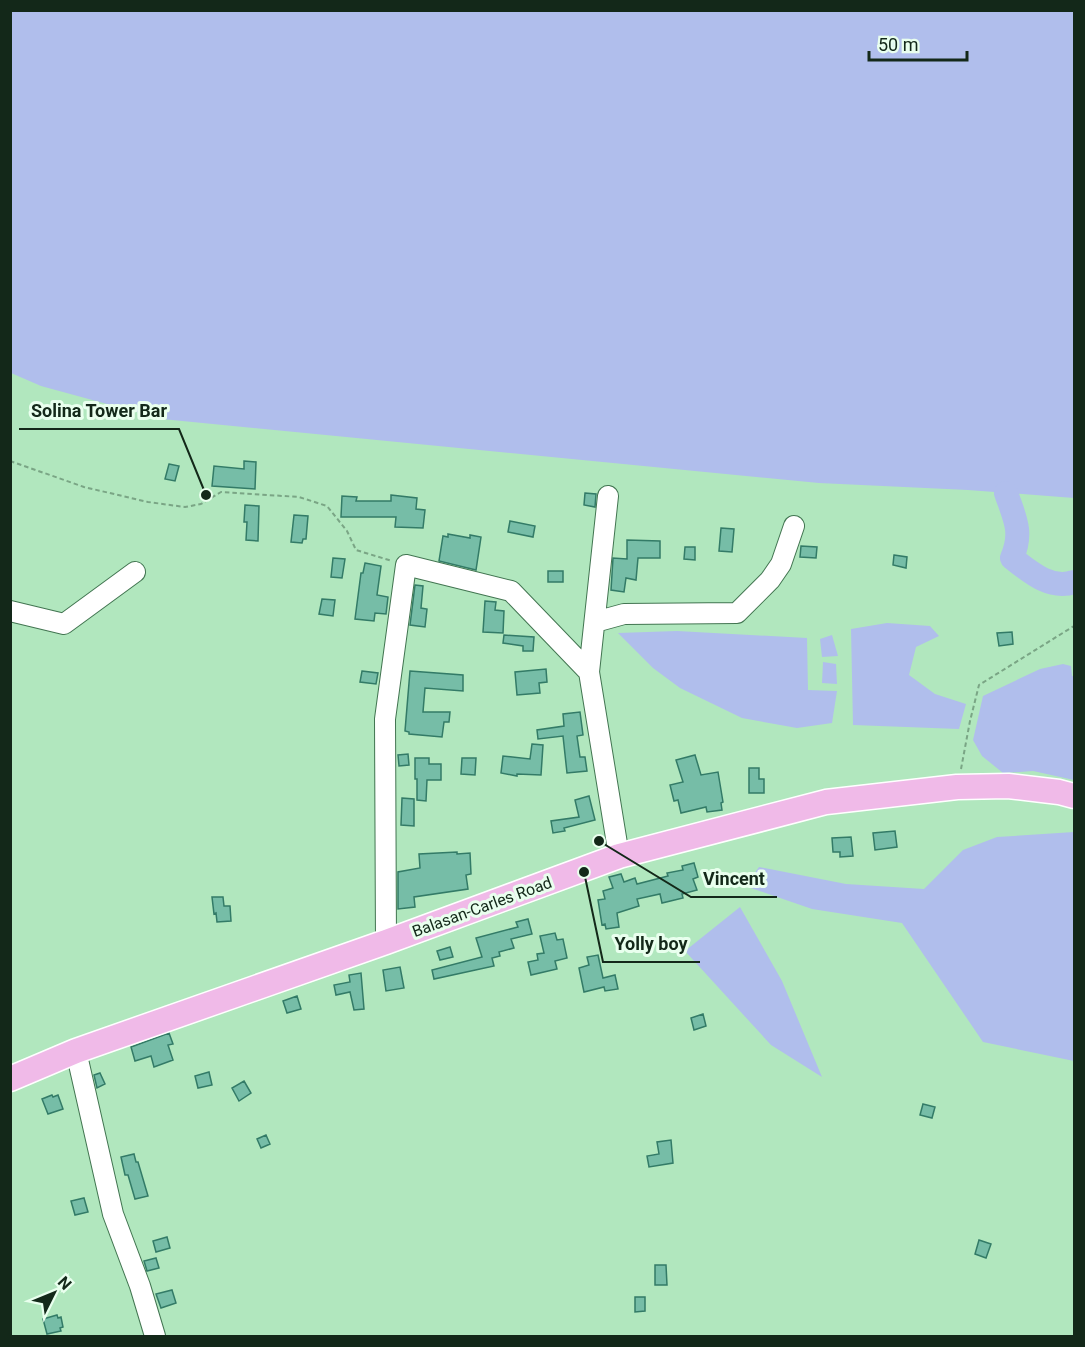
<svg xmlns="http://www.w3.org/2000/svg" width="1085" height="1347" viewBox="0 0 1085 1347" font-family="Roboto,sans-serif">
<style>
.water{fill:#b0beec}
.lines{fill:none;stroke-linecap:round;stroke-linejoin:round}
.river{stroke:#b0beec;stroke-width:24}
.building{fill:#76bda7;stroke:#337b67;stroke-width:1.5}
.minor-casing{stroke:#427551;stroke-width:22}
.major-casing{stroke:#fff;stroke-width:27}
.path{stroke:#7aa585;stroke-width:2;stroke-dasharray:4.5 3;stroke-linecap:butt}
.minor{stroke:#fff;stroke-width:20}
.major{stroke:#f0bae8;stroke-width:24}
.labels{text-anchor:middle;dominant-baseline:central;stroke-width:6;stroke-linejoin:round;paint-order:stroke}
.street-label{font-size:16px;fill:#132819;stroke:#e9ffee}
.leader{fill:none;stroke:#132819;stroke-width:2}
.callout-dot{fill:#132819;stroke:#e9ffee;stroke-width:2}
.callout-label{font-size:18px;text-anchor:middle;font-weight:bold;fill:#132819;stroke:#e9ffee;stroke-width:6;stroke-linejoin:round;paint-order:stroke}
</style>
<rect width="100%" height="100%" fill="#b1e7be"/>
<path class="water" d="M11,10l1063,1v487l-106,-8 -149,-7 -657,-64 -121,-33 -30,-13z
M887,623l43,3 9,10 -23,11 -7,28 26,19 31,10 -7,25 -106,-4 -2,-96z
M677,631l130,7 1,52 29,1 -5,32 -35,5 -55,-10 -62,-30 -27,-20 -35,-35z
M832,635l6,21 -16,1 -2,-18z
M823,662l13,2 1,20 -15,-1z
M1063,664l8,2 1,10h2v104l-41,-9 -30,2 -21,-17 -9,-16 10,-44 57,-27z
M1074,832v229l-91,-19 -81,-119 -90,-14 -67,-23 14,-19 87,17 78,5 39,-39 34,-13z
M740,907l42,74 40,96 -51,-32 -86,-94z"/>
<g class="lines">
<path class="river" d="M1006,493c9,26 17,39 6,65 18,14 38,32 62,24"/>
</g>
<path class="building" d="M244,461l12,1 -1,27 -43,-3 2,-20 30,3z
M169,464l10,2 -4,15 -10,-2z
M585,493l11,1 -1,13 -11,-2z
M391,495l26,3 -1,11 9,1 -2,18 -28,-1 1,-10h-55l1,-21 15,1 -1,4h35z
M245,505l14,1 -1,35 -12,-1 1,-18h-3z
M294,515l14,1 -2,23h-3l-1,4 -11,-1z
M510,521l25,5 -2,11 -25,-5z
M721,528l13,1 -2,23 -13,-1z
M448,534l22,4v-3l11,2 -5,33 -37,-9 4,-25 5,1z
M627,540l33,1v17h-22l-2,22 -10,-2 -2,14 -13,-2 2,-32 14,1z
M801,546l16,1 -1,11 -16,-1z
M685,547h10v13l-11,-1z
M894,555l13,2 -1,11 -13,-3z
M333,558l12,1 -3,19 -11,-1z
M365,563l16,3 -4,29 11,2 -2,17 -11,-1 -1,8 -19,-2 6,-46h2z
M548,571h15v11h-15z
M415,585l8,1 -2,22 6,1 -2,18 -15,-2z
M322,599l13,1 -2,16 -14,-2z
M485,601l11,1 -1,8 9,1 -1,22 -20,-1z
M1012,632l1,12 -14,2 -2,-13z
M504,635l30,2 -1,14h-10v-5l-20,-3z
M546,669l1,13 -8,1 1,10 -23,2 -2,-23z
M362,671l16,2 -2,11 -16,-2z
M410,671l53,4v16l-38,-3 -2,24h27l-1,10h-5l-2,15 -33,-3v-2l-4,-1z
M580,712l3,23 -6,1 3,21h5l2,14 -20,2 -4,-37 -25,3 -1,-9 27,-4 -1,-12z
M532,744l11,1 -2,30 -24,-1v2l-16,-3 2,-17 27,3z
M408,754l1,11 -10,1 -1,-11z
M695,755l6,20 17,-3 5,30 -2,1 1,7 -15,2 -1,-5 -25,6 -3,-13 -4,1 -4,-16 13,-3 -7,-22z
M415,758h14v6h12v16h-14l-1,21 -9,-1v-21h-2z
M462,758h14l-1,17 -14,-1z
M749,768h10v11h5v14h-15z
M589,796l6,24 -31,8 1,3 -12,2 -2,-12 28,-4 -4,-17z
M402,798l12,1v27l-13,-1z
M895,831l2,16 -22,3 -2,-17z
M851,837l2,19 -13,1v-5h-7l-1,-14z
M457,852v2l13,-1 1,21 -5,1 2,14 -54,8 1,10 -17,2v-37l22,-4 -1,-14z
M694,863l4,14 -5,2 4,11 -15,4 1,4 -21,5 -2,-9 -23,5 2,7 -22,7 2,14 -13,2 -1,-5 -3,1 -4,-25 7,-1 -2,-8 10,-3 -4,-11 12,-3 3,8 11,-4 2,6 31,-8 -1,-3 16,-3 -1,-4z
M212,897h11l1,9h6l1,15 -14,1 -1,-9 -2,1z
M528,919l4,15 -21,5 3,9 -15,4 1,4 -8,2 2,8 -60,13 -2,-9 50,-13 -6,-19 42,-11 -2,-5z
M555,933l2,7 6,-1 4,19 -12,3 2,8 -26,6 -3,-13 10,-2 -1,-6 7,-1 -4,-17z
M450,947l3,10 -13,3 -3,-9z
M598,955l5,23 12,-3 3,14 -13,2 -1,-4 -20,5 -5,-24 10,-3 -2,-8z
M400,967l4,21 -18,3 -3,-21z
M361,973l3,36 -10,1 -4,-18 -14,3 -2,-10 16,-3 -1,-7z
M297,996l4,13 -14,4 -4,-12z
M703,1014l3,12 -12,4 -3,-12z
M169,1033l4,11 -5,1 5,15 -19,7 -3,-11 -16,5 -4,-14z
M209,1072l3,13 -14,3 -3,-12z
M100,1073l5,11 -8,4 -3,-13z
M244,1081l7,12 -12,8 -7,-13z
M52,1095l1,2 5,-2 5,14 -15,5 -6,-15z
M923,1104l12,3 -3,11 -12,-3z
M266,1135l4,9 -9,4 -4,-9z
M671,1140l2,23 -24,4 -2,-11 12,-2 -2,-12z
M134,1154l2,8h2l10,34 -13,3 -7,-24h-3l-4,-18z
M84,1198l4,14 -13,3 -4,-14z
M167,1237l3,11 -14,4 -3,-11z
M979,1240l12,4 -5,14 -11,-4z
M156,1258l3,10 -12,3 -3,-10z
M655,1265h11l1,20h-12z
M172,1290l4,13 -15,5 -5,-14z
M635,1297h10v14l-10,1z
M57,1315l1,3 3,-1 2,10 -3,1 1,3 -14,3 -4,-15z"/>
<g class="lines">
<g class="minor-casing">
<path id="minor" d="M10,611l54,13 71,-52
M595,622l29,-8 113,-1 33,-33 11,-16 13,-38
M589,672l19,-176
M386,942l-1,-223 21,-154 105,26 78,81 30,184
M76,1051l37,163 27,72 15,50"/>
</g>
<g class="major-casing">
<path id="major" d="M10,1079l66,-28 310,-109 233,-86 207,-54 131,-15 51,-1 51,6 15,4"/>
</g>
<path class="path" d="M10,461l74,26 64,15 37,5 16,-3 20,-12 78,5 28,9 20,25 9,19 36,11
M961,769l9,-48 9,-36 95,-59"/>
<use href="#minor" class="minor"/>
<use href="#major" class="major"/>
</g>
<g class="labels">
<g class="street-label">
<text transform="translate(482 907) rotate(-20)">Balasan-Carles Road</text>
</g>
</g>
<path class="leader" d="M206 495L179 429H19M599 841L691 897H777M584 872L603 962H700"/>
<g class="callout-dot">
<circle cx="206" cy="495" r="6"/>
<circle cx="599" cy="841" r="6"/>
<circle cx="584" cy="872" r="6"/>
</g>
<g class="callout-label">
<text x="99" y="417">Solina Tower Bar</text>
<text x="734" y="885">Vincent</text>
<text x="651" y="950">Yolly boy</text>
</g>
<rect width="1085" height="1347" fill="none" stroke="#132819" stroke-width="24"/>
<g transform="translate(54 1293) rotate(47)" stroke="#e9ffee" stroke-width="4.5" paint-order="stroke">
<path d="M0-4.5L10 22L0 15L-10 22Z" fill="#132819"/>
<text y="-9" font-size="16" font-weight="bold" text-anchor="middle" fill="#132819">N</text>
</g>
<path d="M869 51v9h98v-9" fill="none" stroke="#132819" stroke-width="3"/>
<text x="878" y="51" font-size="18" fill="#132819" stroke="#e9ffee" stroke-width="4.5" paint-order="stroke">50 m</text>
</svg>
